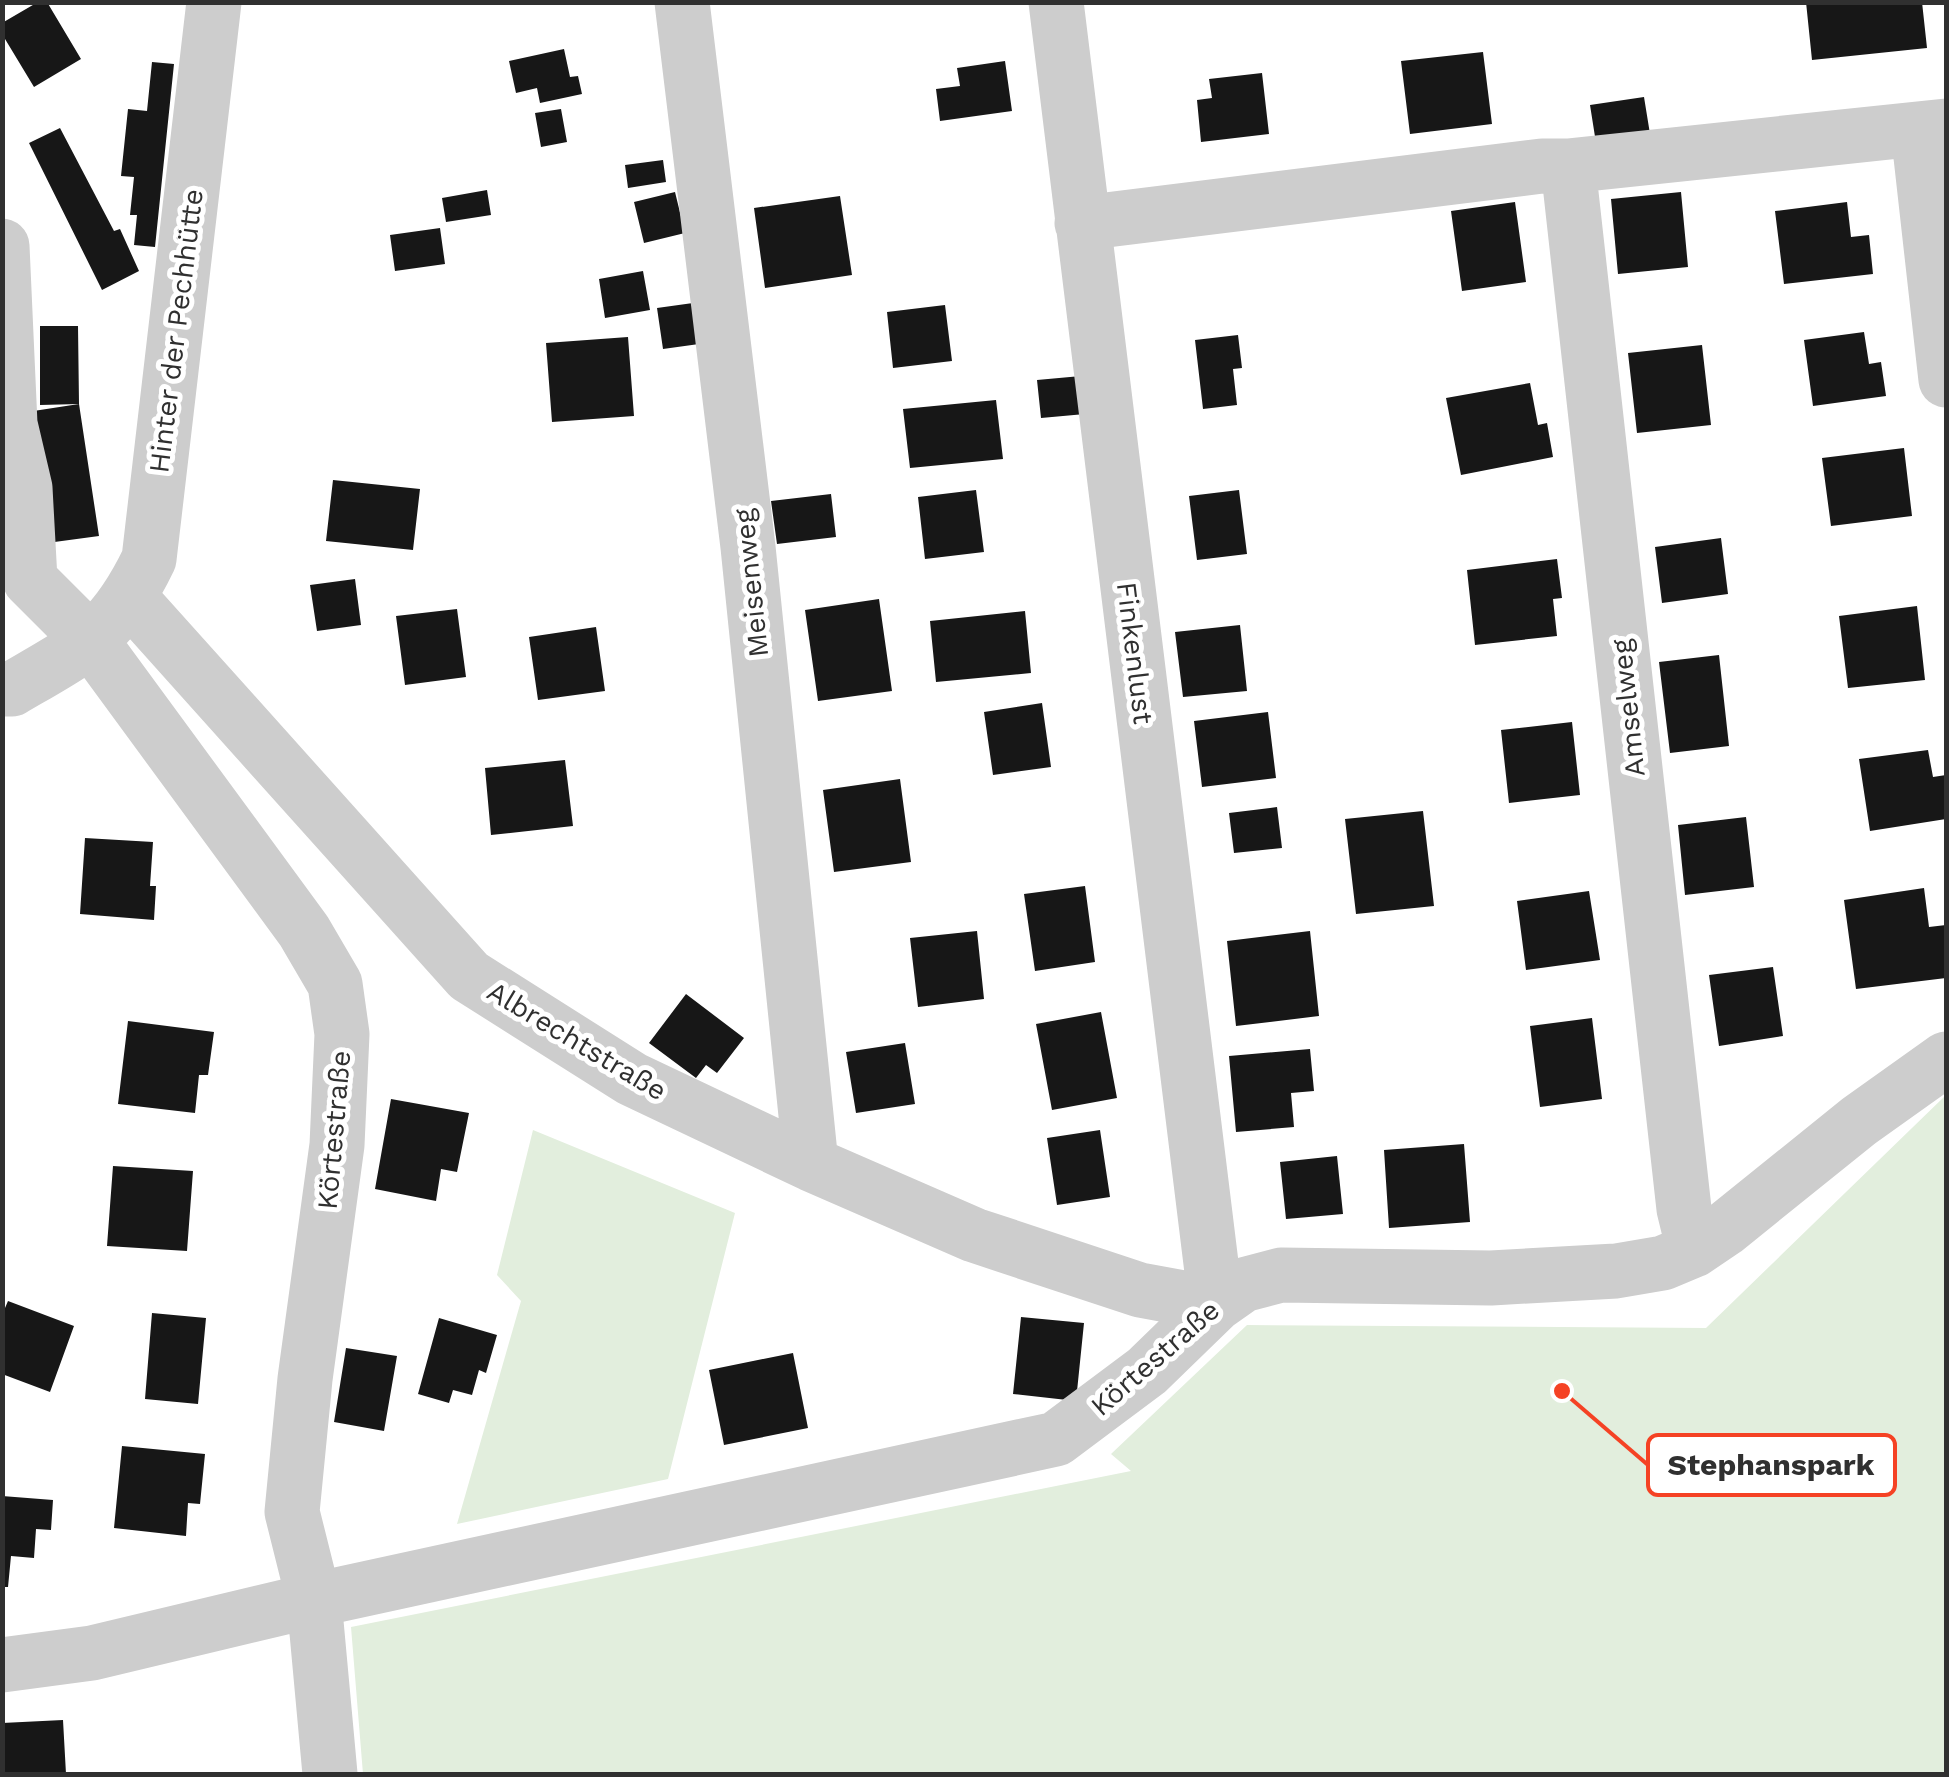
<svg xmlns="http://www.w3.org/2000/svg" width="1949" height="1777" viewBox="0 0 1949 1777" font-family="'Work Sans',sans-serif">
<style>
.green{fill:#e2eedd}
.building{fill:#171717}
.lines{fill:none;stroke-linecap:round;stroke-linejoin:round}
.minor{stroke:#cdcdcd;stroke-width:55}
.labels{text-anchor:middle;dominant-baseline:central;stroke-width:10;stroke-linejoin:round;paint-order:stroke}
.street-label{font-size:28px;fill:#303030;stroke:#fff}
.leader{fill:none;stroke:#f54224;stroke-width:4}
.callout-dot{fill:#f54224;stroke:#fff;stroke-width:4}
.callout{fill:#fff;stroke:#f54224;stroke-width:4}
.callout-label{font-size:30px;text-anchor:middle;font-weight:bold;fill:#303030}
</style>
<rect width="100%" height="100%" fill="#fff"/>
<path class="green" d="M1946,1095v679h-1583l-12,-147 780,-156 -20,-17 136,-129 459,3z
M533,1130l202,83 -67,266 -211,45 64,-223 -24,-26z"/>
<path class="building" d="M38,2h9l34,57 -47,28 -32,-53v-11z
M1806,2h116l5,46 -115,12z
M564,49l6,28 8,-1 4,18 -42,9 -3,-15 -21,5 -7,-32z
M1483,52l9,72 -82,10 -9,-73z
M1005,61l7,50 -72,10 -4,-32 24,-3 -3,-18z
M152,62l22,2 -19,183 -21,-2 3,-30h-7l4,-38 -13,-1 7,-67 19,2z
M1262,73l7,61 -68,8 -4,-42 15,-2 -3,-19z
M1644,97l6,37 -54,9 -6,-38z
M561,109l6,33 -26,5 -6,-34z
M60,128l54,103 6,-2 19,42 -37,19 -73,-147z
M663,160l3,22 -38,6 -3,-23z
M487,190l4,25 -45,7 -4,-24z
M675,192l10,41 -41,10 -10,-41z
M1681,192l7,75 -70,7 -7,-75z
M840,196l12,79 -87,13 -11,-80z
M1515,202l11,80 -64,9 -11,-80z
M1847,202l4,35 18,-2 4,39 -89,10 -9,-73z
M440,228l5,36 -50,7 -5,-36z
M643,271l7,39 -45,8 -6,-39z
M693,303l6,41 -36,5 -6,-41z
M945,305l7,56 -59,7 -6,-56z
M40,326h38l1,78 20,132 -52,7 -20,-131 52,-8 -39,1z
M1864,332l5,32 12,-2 5,34 -73,10 -9,-66z
M1238,335l4,33 -9,1 4,36 -34,4 -8,-69z
M628,337l6,79 -82,6 -6,-79z
M1702,345l9,80 -74,8 -9,-80z
M1081,376l4,38 -44,4 -4,-38z
M1530,383l8,42 9,-2 6,34 -92,18 -15,-77z
M996,400l7,59 -93,9 -7,-59z
M1904,448l8,68 -81,10 -9,-68z
M333,480l87,9 -7,61 -87,-9z
M976,490l8,62 -59,7 -7,-62z
M1239,490l8,64 -50,6 -8,-64z
M831,494l5,43 -59,7 -6,-43z
M1721,538l7,56 -66,9 -7,-56z
M1557,559l5,39 -9,1 4,37 -82,9 -8,-75z
M355,579l6,46 -44,6 -7,-46z
M879,599l13,92 -74,10 -13,-91z
M1917,606l8,74 -77,8 -9,-72z
M457,609l9,68 -61,8 -9,-69z
M1025,611l6,62 -95,9 -6,-61z
M1240,625l7,66 -64,6 -8,-65z
M596,627l9,64 -67,9 -9,-63z
M1719,655l10,91 -59,7 -11,-91z
M1042,703l9,64 -58,8 -9,-63z
M1268,712l8,66 -74,9 -8,-66z
M1572,722l8,73 -71,8 -8,-73z
M1928,750l5,27 13,-2v44l-76,12 -11,-72z
M565,760l8,66 -82,9 -6,-67z
M900,779l11,83 -77,10 -11,-82z
M1277,807l5,41 -48,5 -5,-40z
M1423,811l11,95 -78,8 -11,-95z
M1746,817l8,70 -69,8 -7,-70z
M85,838l68,4 -3,44h6l-2,34 -74,-6z
M1085,886l10,76 -60,9 -11,-77z
M1924,888l5,39 17,-2v53l-90,11 -12,-89z
M1589,891l11,69 -74,10 -9,-69z
M977,931l7,68 -66,8 -8,-69z
M1310,931l9,85 -83,10 -9,-85z
M1773,967l10,69 -64,10 -10,-71z
M686,994l58,44 -27,35 -11,-8 -10,13 -47,-35z
M1101,1012l16,86 -65,12 -16,-86z
M1592,1018l10,81 -62,8 -10,-81z
M128,1021l86,11 -6,43h-9l-4,38 -77,-9z
M905,1043l10,61 -59,9 -10,-61z
M1310,1049l4,42 -23,2 3,34 -58,5 -7,-76z
M391,1099l78,14 -12,59 -16,-3 -5,32 -61,-12z
M1100,1130l10,67 -53,8 -10,-67z
M1464,1144l6,78 -81,6 -5,-78z
M1337,1156l6,58 -57,5 -6,-57z
M113,1166l80,5 -6,80 -80,-5z
M8,1301l66,25 -24,66 -48,-18v-59z
M152,1313l54,5 -8,86 -53,-5z
M1021,1317l63,6 -8,78 -63,-7z
M439,1318l58,17 -11,38 -7,-3 -7,25 -19,-5 -4,13 -31,-9z
M346,1348l51,8 -13,75 -50,-9z
M793,1353l15,75 -84,17 -15,-75z
M122,1446l83,8 -5,50 -12,-1 -2,33 -72,-8z
M2,1496l51,4 -2,30 -15,-1 -2,29 -23,-2 -3,31h-6z
M63,1720l3,54h-64v-51z"/>
<g class="lines">
<path class="minor" d="M682,2l66,545 63,617
M1918,130l28,250
M1568,166l116,1043 10,41
M1082,223l460,-57h26l378,-40
M2,246l8,178 15,64 5,92 62,62 212,289 31,53 7,50 -5,111 -32,234 -13,133 22,88 16,174
M130,598l339,378 163,103 179,85 163,71 166,55 76,14 -160,-1302
M2,689h10c70,-41 100,-53 137,-130l65,-557
M2,1665l90,-12 222,-53 742,-161 91,-68 69,-67 27,-19 38,-10 210,3 125,-7 47,-8 31,-13 31,-21 134,-108 87,-62"/>
</g>
<g class="labels">
<g class="street-label">
<text transform="translate(176 331) rotate(-83)">Hinter der Pechhütte</text>
<text transform="translate(751 583) rotate(-96)">Meisenweg</text>
<text transform="translate(1135 653) rotate(83)">Finkenlust</text>
<text transform="translate(1628 708) rotate(-96)">Amselweg</text>
<text transform="translate(577 1041) rotate(31)">Albrechtstraße</text>
<text transform="translate(334 1130) rotate(-85)">Körtestraße</text>
<text transform="translate(1155 1358) rotate(-41)">Körtestraße</text>
</g>
</g>
<path class="leader" d="M1562 1391L1648 1465"/>
<circle class="callout-dot" cx="1562" cy="1391" r="10"/>
<rect class="callout" x="1648" y="1435" width="247" height="60" rx="10"/>
<g class="callout-label">
<text x="1771" y="1475">Stephanspark</text>
</g>
<rect width="1949" height="1777" fill="none" stroke="#303030" stroke-width="10"/>
</svg>
